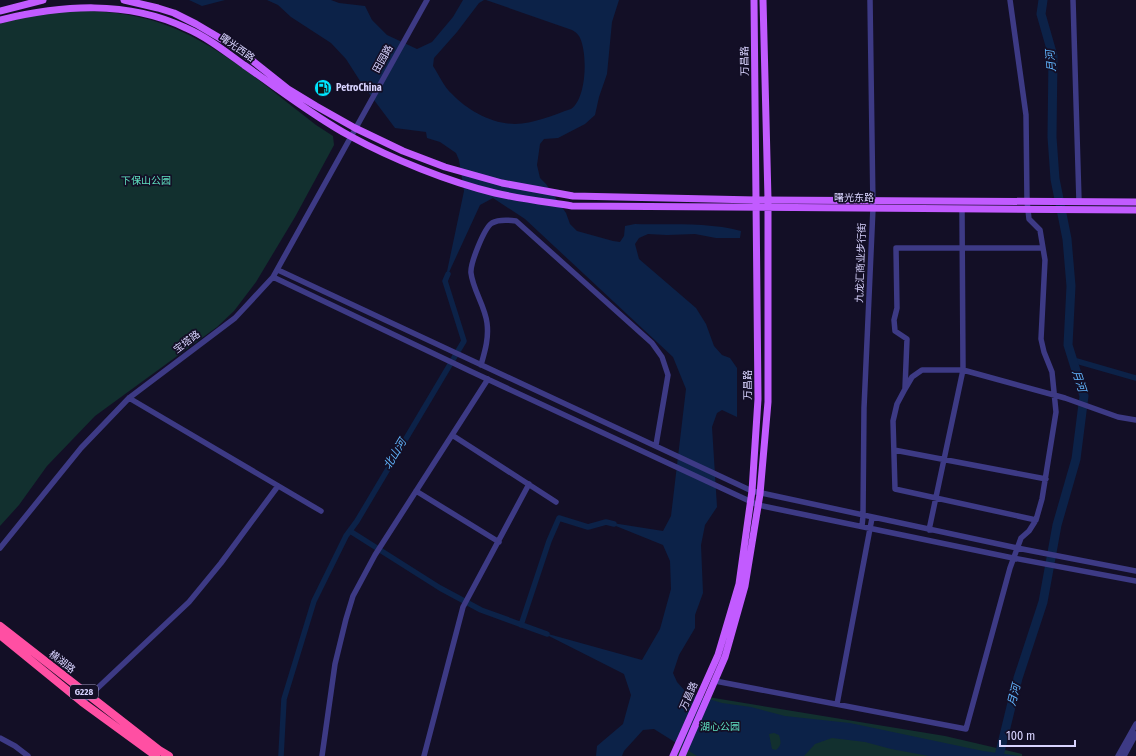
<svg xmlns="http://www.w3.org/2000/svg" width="1136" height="756" viewBox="0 0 1136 756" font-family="'Fira Sans Condensed','Noto Sans SC',sans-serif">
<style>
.green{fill:#12302f}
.water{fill:#0c2248;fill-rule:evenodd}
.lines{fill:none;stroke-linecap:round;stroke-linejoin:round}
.canal{stroke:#0c2248;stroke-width:5.5}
.river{stroke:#0c2248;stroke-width:9}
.minor{stroke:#3d3a85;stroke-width:5.5}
.major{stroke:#c25bff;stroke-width:7}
.highway{stroke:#ff4fa3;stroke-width:8}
.labels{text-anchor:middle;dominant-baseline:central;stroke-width:3.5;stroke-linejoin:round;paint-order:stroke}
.shield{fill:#130f26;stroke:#9e99be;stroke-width:1}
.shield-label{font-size:9px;font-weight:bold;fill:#d9d4ff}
.street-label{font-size:10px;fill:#d9d4ff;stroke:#130f26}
.poi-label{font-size:10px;font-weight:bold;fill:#d9d4ff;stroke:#130f26;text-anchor:start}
.park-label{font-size:10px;fill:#5fe0c0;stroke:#130f26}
.water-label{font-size:11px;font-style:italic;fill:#62b6ff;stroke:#130f26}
</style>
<rect width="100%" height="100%" fill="#130f26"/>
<path class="green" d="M68,10c27,1 53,2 79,9 64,17 117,66 169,106l17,11 1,9 -39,72 -39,65 -22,29 -17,16 -122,89 -48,50 -28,39 -19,21v-502l24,-7z
M702,696l243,40 77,18v2h-347z"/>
<path class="water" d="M189,0h36l-23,6z
M267,0h64l8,3 26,3 7,14 15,15 30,14 15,-7 21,-25 10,-17h21l-5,3 -22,29 -23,26 -1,8c6,9 11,21 19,28 15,16 40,30 63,30 18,0 38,-9 56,-15 16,-10 17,-58 8,-73 -2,-3 -5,-5 -7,-6l-86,-30h133l-7,22 -5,52 -8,23 -4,18 -10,9 -27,14 -14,1 -4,5 -3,21 3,13 6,6 20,29 4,11 7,7 36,10 7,1 4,-6 1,-10 10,-2c33,1 74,-2 106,7l-1,7h-24l-21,-4 -28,1 -19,-1 -9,4 -4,6 4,15 57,49 10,16 8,22 8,9 8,3 7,10v49l-15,-7 -5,3 -5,14 5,80 -12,18 -4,20 2,48 -8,22v13l-16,27 -6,18 4,9 9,10 36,11 29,4 34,9 65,7 133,28 37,5h-91l-38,-7 -26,-7 -33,-4 -17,6 -11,12h-107l-43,-27 -11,1 -19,21 -2,5h-26l1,-10 26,-22 8,-29 -7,-21 -83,-42 101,28 18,-31 11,-40 -1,-28 -7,-16 -57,-23 57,9 8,-15 15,-127 -13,-32 -148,-138 -32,-21 -13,7 -35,76 19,-90 -5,-31 -3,-7 -16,-11 -13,-4 -1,-6 -31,-4 -33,-44 -16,-25 -15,-16 -40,-26 -13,-12zM774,733l5,2c2,7 3,10 -3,15l-4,-1 -3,-15z"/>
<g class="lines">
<path class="canal" d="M1073,360l63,18
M350,531l90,57 41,22 66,24
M521,625l28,-84 10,-23 29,9 18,-5 8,2
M281,756l3,-57 30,-98 32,-65 11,-15 107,-180 -19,-60 3,-7"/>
<path class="river" d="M999,756l19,-78 25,-76 14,-77 19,-66 8,-63 -16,-51 3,-59 -4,-47 -12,-60 -3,-42 1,-81 -12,-42 2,-14"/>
<path class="minor" d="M1073,0l6,201
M278,270l474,221 265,57 119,23
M273,277l197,94 288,134 255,53 123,23
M481,365c4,-14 8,-27 6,-42 -2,-17 -14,-33 -16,-50 -1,-9 13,-45 21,-50 7,-4 17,-3 24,-2l136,122 10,14 6,18 -12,70
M905,388l2,-49 -12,-8 -1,-11 3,-12 -1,-60h147
M129,398l192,113
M452,435l104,67
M894,450l152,29
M416,491l83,51
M1036,520l-141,-31 -2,-68 4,-17 8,-15 7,-12 10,-7h41l102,28 53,19 18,3
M862,526l1,-10 1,-108 9,-200 -3,-208
M929,530l34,-160 -1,-161
M0,548l81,-100 48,-50 106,-80 38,-41 154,-277
M715,681l251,48 44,-161 11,-30 8,-7 7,-11 6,-21 14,-87 -4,-40 -8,-20 -3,-13 4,-79 -5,-30 -11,-11 -2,-18 -1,-86 -16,-115
M87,698l102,-96 32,-39 57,-77
M837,704l35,-186
M0,738l15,8 13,10
M322,756l13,-92 11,-45 7,-23 22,-41 113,-176
M424,756l39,-149 66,-123
M1118,756l18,-32
M1124,756l12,-22"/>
<path class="major" d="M124,0l34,8 16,5 22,11 39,23 53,42 28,17 39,22 48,23 42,16 57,16 71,13 183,4 380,2
M0,11l43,-11
M0,20c62,-15 127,-20 186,8 21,9 40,24 58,37 35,24 69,51 106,71 42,23 99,46 145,57 26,6 52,9 77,13l564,4
M673,756l45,-101 21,-71 13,-93 6,-92 -4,-399
M682,756l43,-99 20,-71 15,-92 8,-92v-203l-5,-199"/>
<path class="highway" d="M0,626l159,124 10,6
M0,635l82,67 74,54"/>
</g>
<defs>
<g id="fuel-disc" transform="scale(0.9)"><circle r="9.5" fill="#00e5ff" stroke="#130f26"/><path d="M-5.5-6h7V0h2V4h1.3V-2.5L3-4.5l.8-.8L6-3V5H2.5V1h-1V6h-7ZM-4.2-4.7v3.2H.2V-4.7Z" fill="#111"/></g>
</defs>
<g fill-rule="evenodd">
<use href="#fuel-disc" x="323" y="88"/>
</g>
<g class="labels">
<rect class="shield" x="70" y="685" width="28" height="14" rx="3"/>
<g class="shield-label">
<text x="84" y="692">G228</text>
</g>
<g class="street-label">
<text transform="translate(237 48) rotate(35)">曙光西路</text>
<text transform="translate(383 59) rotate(-61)">田园路</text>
<text transform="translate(745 61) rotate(-91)">万昌路</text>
<text x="854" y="198">曙光东路</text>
<text transform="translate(861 263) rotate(-88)">九龙汇商业步行街</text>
<text transform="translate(187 342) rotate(-37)">宝塔路</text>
<text transform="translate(748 385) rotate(-90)">万昌路</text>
<text transform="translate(62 662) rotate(38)">横湖路</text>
<text transform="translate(689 696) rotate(-66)">万昌路</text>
</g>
<g class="poi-label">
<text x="336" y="88">PetroChina</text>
</g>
<g class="park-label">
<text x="146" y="181">下保山公园</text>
<text x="720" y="727">湖心公园</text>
</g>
<g class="water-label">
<text transform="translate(1051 61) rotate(-95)">月河</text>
<text transform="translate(1079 381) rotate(72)">月河</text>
<text transform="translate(395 454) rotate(-59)">北山河</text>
<text transform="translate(1014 695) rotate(-76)">月河</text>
</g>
</g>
<path d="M1000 740v6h75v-6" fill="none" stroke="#d9d4ff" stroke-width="2"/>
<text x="1006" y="740" font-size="12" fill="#d9d4ff" stroke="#130f26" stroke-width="3" paint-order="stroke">100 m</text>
</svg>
